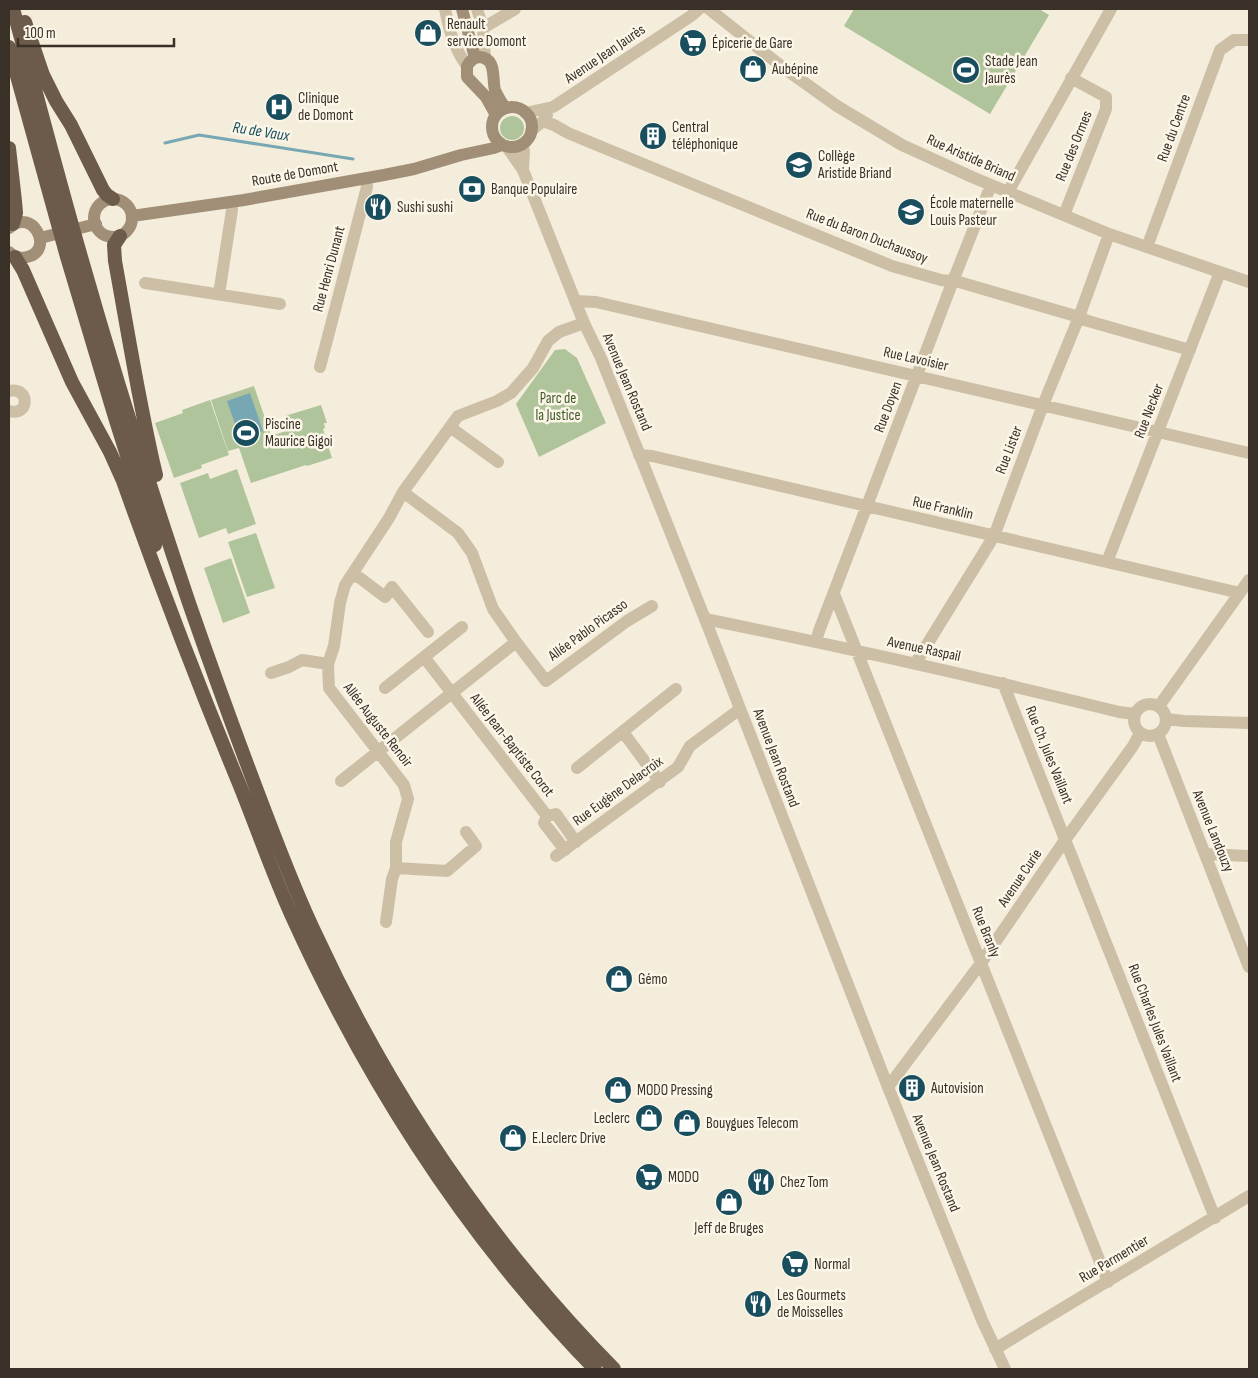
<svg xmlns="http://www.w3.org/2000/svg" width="1258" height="1378" viewBox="0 0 1258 1378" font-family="'Sofia Sans Condensed',sans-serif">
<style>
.green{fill:#afc49a}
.water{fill:#78a7b4}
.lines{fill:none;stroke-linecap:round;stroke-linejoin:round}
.stream{stroke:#78a7b4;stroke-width:3}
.minor{stroke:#cdbfa6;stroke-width:12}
.tertiary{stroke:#cdbfa6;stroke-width:12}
.secondary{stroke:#a18e77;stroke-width:12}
.trunk{stroke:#6c5b4a;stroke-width:14}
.labels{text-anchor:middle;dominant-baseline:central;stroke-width:5;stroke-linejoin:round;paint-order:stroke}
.poi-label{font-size:15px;fill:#393028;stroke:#fbf6e8;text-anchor:start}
.street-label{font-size:15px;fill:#393028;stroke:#fbf6e8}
.park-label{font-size:15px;fill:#405929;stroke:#fbf6e8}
.water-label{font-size:16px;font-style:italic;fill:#194e5e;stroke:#fbf6e8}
</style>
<rect width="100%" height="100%" fill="#f4eddc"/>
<path class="green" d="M854,9h185l10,6 -59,99 -146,-88z
M500 128a12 12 0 1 1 24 0a12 12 0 1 1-24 0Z
M565,349l12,9 29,65 -67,34 -23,-53 39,-54z
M254,386l17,50 18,-6 -4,-14 36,-11 6,18h-3l1,5 -2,1 9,29 -25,8 -1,-1 -55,18 -12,-35 -11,3 -17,-51z
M210,400l19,55 -28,10 1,3 -28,10 -19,-55 28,-10 -1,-3z
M237,469l19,55 -28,10 -2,-6 -27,10 -19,-55 28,-10 2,6z
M256,533l19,55 -28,9 -19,-55z
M231,558l19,55 -27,10 -19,-55z"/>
<path class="water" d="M250,393l13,38 -23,7 -13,-37z"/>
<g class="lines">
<path class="stream" d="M165,143l34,-8 154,24"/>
<path class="minor" d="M445,9c4,21 9,39 22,57
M477,9l6,19 2,31
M709,9l72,57 56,40 65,39 70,32 137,57 140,48
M483,28l32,-19
M525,113l28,-6 138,-91 8,-7
M543,121l11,4 14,8 41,17 283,116 49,14 18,2 120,35 9,4 102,29
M531,131l12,-10 4,-6
M1008,192l103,-183
M1064,215l42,-106v-12l-35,-19
M1147,247l73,-197 14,-10h15
M145,283l135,21
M219,294l13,-84 -1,-8
M575,301l21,1 653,151
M320,367l47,-180 -1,-9
M9,391c21,-5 21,26 0,20
M450,427l48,35
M639,455l13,1 588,137
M403,492l55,41 14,20 21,56 23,33 30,39 81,-60 25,-15
M1107,562l113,-290
M352,575l8,3 25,19 7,-10 36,45
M834,594l274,688
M705,619c139,28 277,59 414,93l16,2
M462,627l-38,30 123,159 -3,7 21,27
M816,642l3,-11 132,-345 40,-101
M915,664l79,-128 49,-131 36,-88 30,-83
M271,673l18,-6 13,-7 26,4
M1003,683l212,535
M385,688l39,-31
M1134 720a16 16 0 1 1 32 0a16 16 0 1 1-32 0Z
M1159,706l90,-126
M1166,719l18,2 65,2
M623,732l37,50
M1158,734l91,233
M577,768l99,-79
M341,781l175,-139
M547,816l9,-2 20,28
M1205,854l44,2
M556,856l122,-89 12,-21 50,-37
M396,868l51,3 29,-25 -10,-14
M386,922l6,-43 4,-11v-26l12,-43 -4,-14 -75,-97 -1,-24 6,-18 6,-43 5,-18 44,-67 14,-26 55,-76 39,-15 14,-8 22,-25 15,-27 11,-9 25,-9
M888,1087l93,-124 84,-123 68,-94 7,-13
M995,1349l254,-153"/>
<path class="tertiary" d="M522,144l2,7 -1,19
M507,147l16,23 61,153 17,35 104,261 183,468 94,233 23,49"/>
<path class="secondary" d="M462,9l13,49
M492 127a20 20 0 1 1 40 0a20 20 0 1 1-40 0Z
M496,115l-10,-18 -19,-20v-11c3,-5 7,-9 13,-9 17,1 12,23 15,33 3,7 7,13 10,18
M94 218a19 19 0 1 1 38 0a19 19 0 1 1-38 0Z
M132,216l112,-16 140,-25 30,-6 47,-14 33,-7 8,-3
M9,228c24,-22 46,23 18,29 -7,2 -13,0 -18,-5
M40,238l56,-14"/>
<path class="trunk" d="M13,9c23,82 44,165 68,248 33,116 69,231 108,346 24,69 49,138 75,206 16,42 32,85 52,126 74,160 174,308 298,434
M25,22l18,53 13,26 15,24 32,65 4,5 6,4
M9,47l58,210 47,157 41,131
M9,148l6,53 1,12 -3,11
M120,236l-6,9 1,16c13,71 24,143 41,214
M15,257l8,13 49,112 38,70 13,29c36,101 74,201 115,300 18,44 33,89 53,133 75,166 176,324 304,455"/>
</g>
<defs>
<g id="shop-disc" transform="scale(1.4375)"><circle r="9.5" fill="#194e5e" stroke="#fbf6e8"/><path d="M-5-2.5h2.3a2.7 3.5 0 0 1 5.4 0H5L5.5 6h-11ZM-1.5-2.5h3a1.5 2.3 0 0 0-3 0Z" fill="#fff"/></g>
<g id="supermarket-disc" transform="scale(1.4375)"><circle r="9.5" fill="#194e5e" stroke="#fbf6e8"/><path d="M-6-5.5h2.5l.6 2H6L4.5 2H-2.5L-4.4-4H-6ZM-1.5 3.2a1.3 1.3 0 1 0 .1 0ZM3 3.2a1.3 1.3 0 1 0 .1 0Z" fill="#fff"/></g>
<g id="stadium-disc" transform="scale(1.4375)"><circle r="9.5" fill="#194e5e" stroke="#fbf6e8"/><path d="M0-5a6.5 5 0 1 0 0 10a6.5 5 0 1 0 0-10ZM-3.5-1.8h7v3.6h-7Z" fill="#fff"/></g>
<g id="hospital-disc" transform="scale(1.4375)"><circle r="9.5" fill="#194e5e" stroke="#fbf6e8"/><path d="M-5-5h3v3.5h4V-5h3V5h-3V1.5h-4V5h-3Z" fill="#fff"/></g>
<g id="building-disc" transform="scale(1.4375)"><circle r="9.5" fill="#194e5e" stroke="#fbf6e8"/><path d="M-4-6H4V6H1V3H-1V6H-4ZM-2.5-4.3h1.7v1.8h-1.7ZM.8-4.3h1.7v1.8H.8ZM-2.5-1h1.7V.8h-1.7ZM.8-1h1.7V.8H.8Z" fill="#fff"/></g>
<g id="school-disc" transform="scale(1.4375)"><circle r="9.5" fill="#194e5e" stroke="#fbf6e8"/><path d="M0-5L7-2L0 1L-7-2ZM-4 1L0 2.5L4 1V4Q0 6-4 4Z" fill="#fff"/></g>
<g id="bank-disc" transform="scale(1.4375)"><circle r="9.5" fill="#194e5e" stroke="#fbf6e8"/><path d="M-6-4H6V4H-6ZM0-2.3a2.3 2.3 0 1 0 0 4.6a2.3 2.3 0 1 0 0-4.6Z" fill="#fff"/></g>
<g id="restaurant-disc" transform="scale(1.4375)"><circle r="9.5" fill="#194e5e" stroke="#fbf6e8"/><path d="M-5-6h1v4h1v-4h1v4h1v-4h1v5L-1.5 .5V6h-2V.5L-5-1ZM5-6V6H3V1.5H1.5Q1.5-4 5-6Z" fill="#fff"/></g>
</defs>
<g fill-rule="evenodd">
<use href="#shop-disc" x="428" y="33"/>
<use href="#supermarket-disc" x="693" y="43"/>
<use href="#shop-disc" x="753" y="69"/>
<use href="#stadium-disc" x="966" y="70"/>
<use href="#hospital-disc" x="279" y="107"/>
<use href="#building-disc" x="653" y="136"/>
<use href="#school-disc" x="799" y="165"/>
<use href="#bank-disc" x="472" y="189"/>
<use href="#restaurant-disc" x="378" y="207"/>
<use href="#school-disc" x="911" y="212"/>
<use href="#stadium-disc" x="246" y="433"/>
<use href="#shop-disc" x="619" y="979"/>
<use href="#building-disc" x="912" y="1088"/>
<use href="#shop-disc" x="618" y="1090"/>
<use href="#shop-disc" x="649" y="1118"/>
<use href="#shop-disc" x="687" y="1123"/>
<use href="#shop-disc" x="513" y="1138"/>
<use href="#supermarket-disc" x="649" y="1177"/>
<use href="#restaurant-disc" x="761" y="1182"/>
<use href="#shop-disc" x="729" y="1202"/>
<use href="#supermarket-disc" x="795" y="1264"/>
<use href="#restaurant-disc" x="758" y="1304"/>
</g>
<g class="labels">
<g class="poi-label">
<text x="447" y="24">Renault<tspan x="447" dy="17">service Domont</tspan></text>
<text x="712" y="43">Épicerie de Gare</text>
<text x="985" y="61">Stade Jean<tspan x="985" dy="17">Jaurès</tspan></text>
<text x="772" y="69">Aubépine</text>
<text x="298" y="98">Clinique<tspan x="298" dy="17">de Domont</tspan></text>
<text x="672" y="127">Central<tspan x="672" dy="17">téléphonique</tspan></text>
<text x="818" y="156">Collège<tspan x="818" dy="17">Aristide Briand</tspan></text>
<text x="491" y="189">Banque Populaire</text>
<text x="930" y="203">École maternelle<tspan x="930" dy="17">Louis Pasteur</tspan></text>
<text x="397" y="207">Sushi sushi</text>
<text x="265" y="424">Piscine<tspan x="265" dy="17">Maurice Gigoi</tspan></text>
<text x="638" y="979">Gémo</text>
<text x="931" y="1088">Autovision</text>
<text x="637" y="1090">MODO Pressing</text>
<text x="630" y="1118" text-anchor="end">Leclerc</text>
<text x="706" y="1123">Bouygues Telecom</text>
<text x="532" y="1138">E.Leclerc Drive</text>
<text x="668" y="1177">MODO</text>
<text x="780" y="1182">Chez Tom</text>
<text x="729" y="1228" text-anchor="middle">Jeff de Bruges</text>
<text x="814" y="1264">Normal</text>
<text x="777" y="1295">Les Gourmets<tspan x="777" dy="17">de Moisselles</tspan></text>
</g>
<g class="street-label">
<text transform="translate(605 54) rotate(-34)">Avenue Jean Jaurès</text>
<text transform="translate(1174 128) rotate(-70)">Rue du Centre</text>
<text transform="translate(1074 146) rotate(-68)">Rue des Ormes</text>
<text transform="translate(971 158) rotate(24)">Rue Aristide Briand</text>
<text transform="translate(295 174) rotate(-10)">Route de Domont</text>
<text transform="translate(867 236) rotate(21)">Rue du Baron Duchaussoy</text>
<text transform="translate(329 269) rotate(-75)">Rue Henri Dunant</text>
<text transform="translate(916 359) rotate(13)">Rue Lavoisier</text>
<text transform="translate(627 382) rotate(67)">Avenue Jean Rostand</text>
<text transform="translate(888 407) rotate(-69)">Rue Doyen</text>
<text transform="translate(1149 411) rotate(-69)">Rue Necker</text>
<text transform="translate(1009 450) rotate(-69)">Rue Lister</text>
<text transform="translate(943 508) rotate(13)">Rue Franklin</text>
<text transform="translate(588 630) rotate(-36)">Allée Pablo Picasso</text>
<text transform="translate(924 649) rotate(12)">Avenue Raspail</text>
<text transform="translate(378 725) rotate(52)">Allée Auguste Renoir</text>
<text transform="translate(512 745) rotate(52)">Allée Jean-Baptiste Corot</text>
<text transform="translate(1049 755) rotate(68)">Rue Ch. Jules Vaillant</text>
<text transform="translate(776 758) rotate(69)">Avenue Jean Rostand</text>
<text transform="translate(618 791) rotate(-36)">Rue Eugène Delacroix</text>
<text transform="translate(1213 831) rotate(68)">Avenue Landouzy</text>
<text transform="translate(1020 878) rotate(-56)">Avenue Curie</text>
<text transform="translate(986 932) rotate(68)">Rue Branly</text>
<text transform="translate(1155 1023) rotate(69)">Rue Charles Jules Vaillant</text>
<text transform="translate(936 1163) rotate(68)">Avenue Jean Rostand</text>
<text transform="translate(1114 1259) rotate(-31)">Rue Parmentier</text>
</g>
<g class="park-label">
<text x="558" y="398">Parc de<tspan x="558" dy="17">la Justice</tspan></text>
</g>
<g class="water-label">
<text transform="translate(261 132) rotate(9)">Ru de Vaux</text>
</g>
</g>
<rect width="1258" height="1378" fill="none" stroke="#393028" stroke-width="20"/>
<path d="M18 38v8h156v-8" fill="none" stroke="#393028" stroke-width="2.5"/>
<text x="25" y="38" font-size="15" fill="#393028" stroke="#fbf6e8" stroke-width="4" paint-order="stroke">100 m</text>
</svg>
